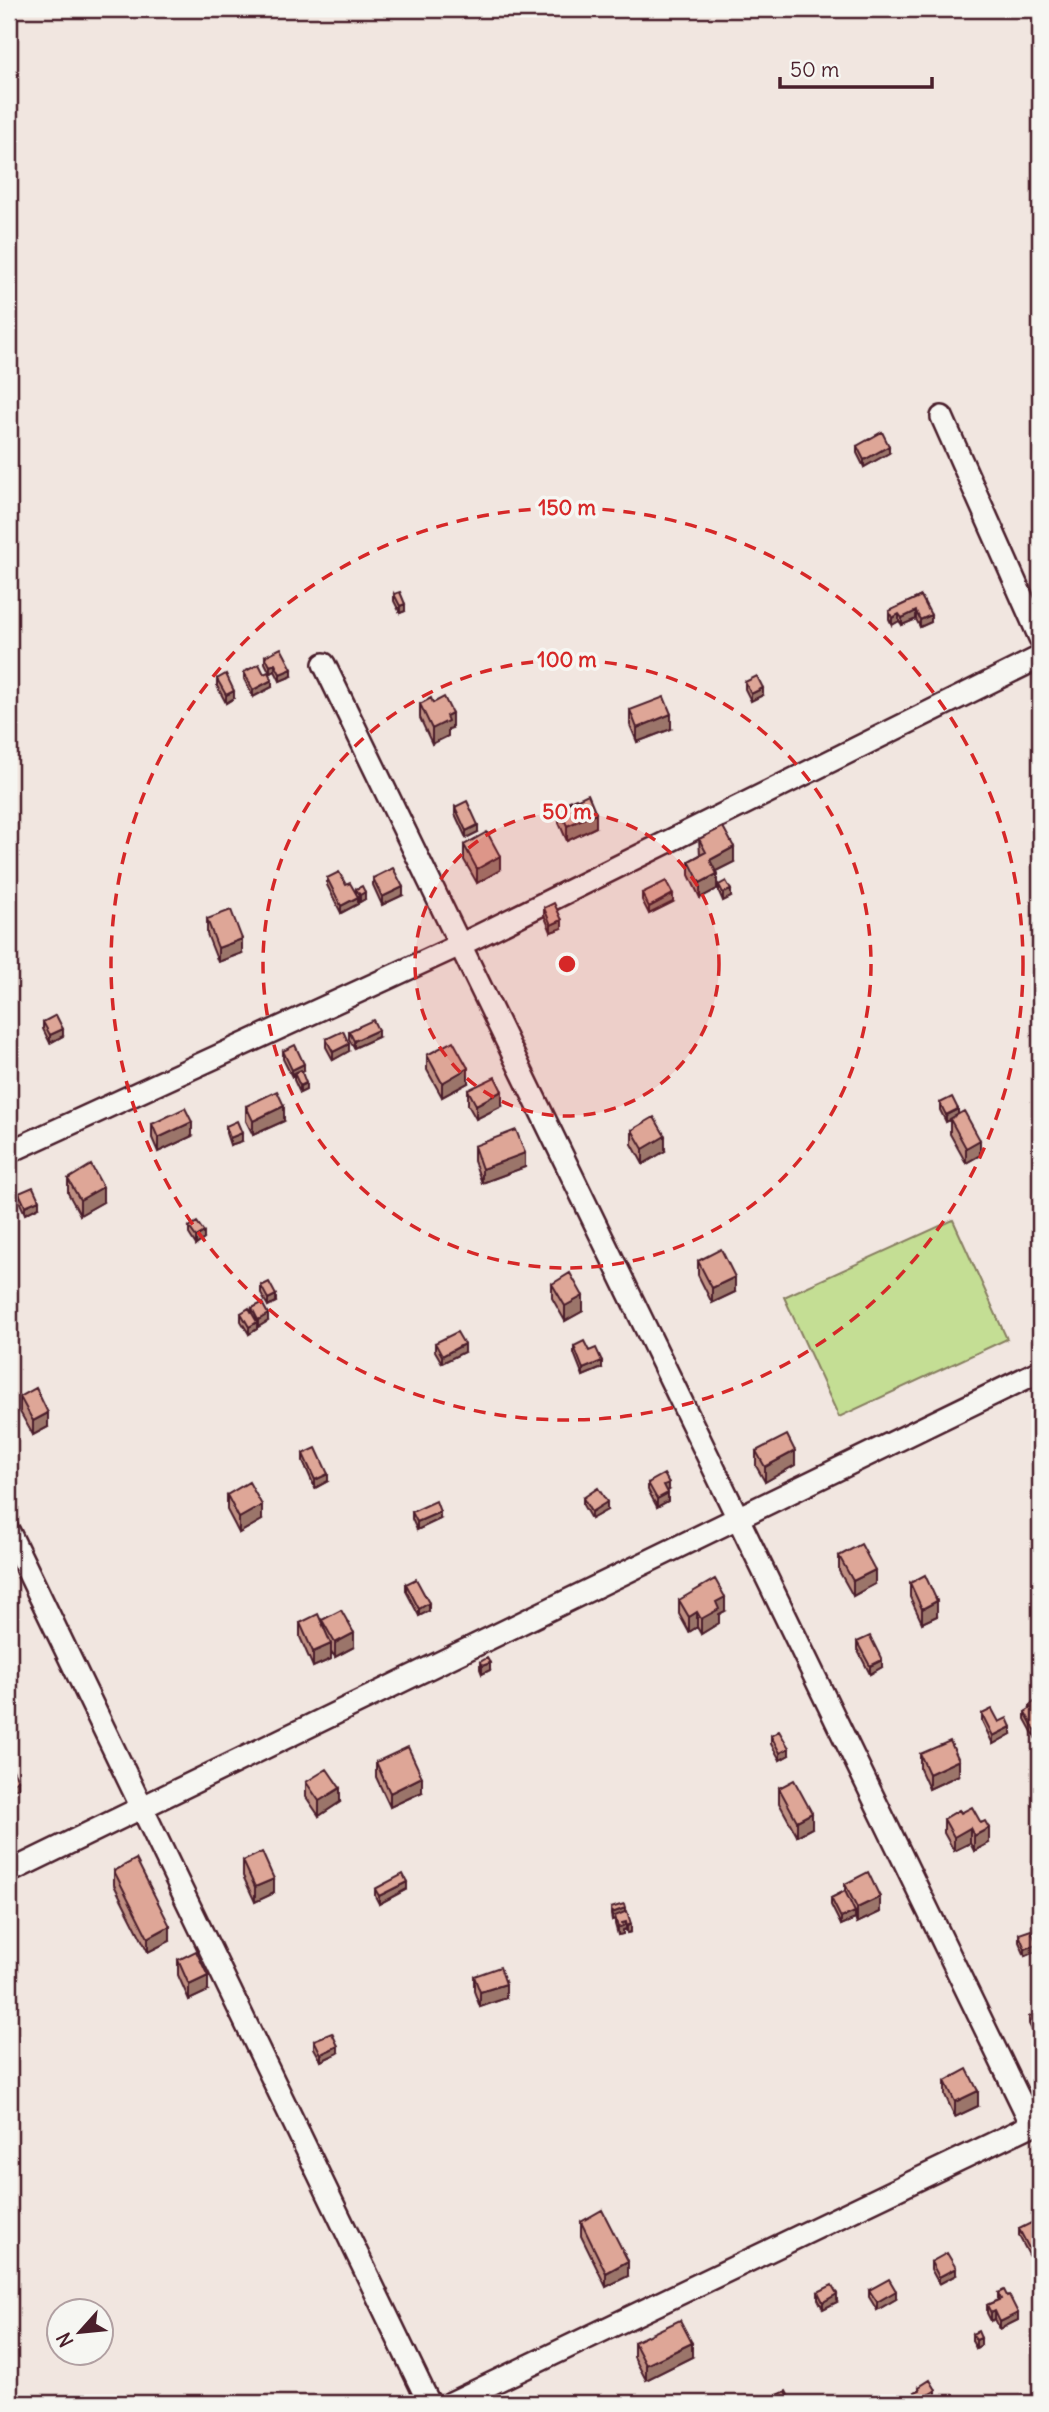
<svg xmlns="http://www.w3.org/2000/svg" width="1049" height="2412" viewBox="0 0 1049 2412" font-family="Delius,sans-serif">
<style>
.green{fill:#c4de94;stroke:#877e60;stroke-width:2}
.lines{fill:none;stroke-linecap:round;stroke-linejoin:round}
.minor-casing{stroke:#4a1f2b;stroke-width:26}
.minor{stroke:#f6f6f2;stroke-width:21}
.wall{fill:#bf8f82;stroke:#4a1f2b;stroke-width:2}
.shaded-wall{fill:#9b746a;stroke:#4a1f2b;stroke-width:2}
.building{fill:#dea697;stroke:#4a1f2b;stroke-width:2}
.ring{fill:none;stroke:#d62828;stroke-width:3.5;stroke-dasharray:12 9}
.centre{fill:#d62828;stroke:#f6f6f2;stroke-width:3.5}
.ring-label{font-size:21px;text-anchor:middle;font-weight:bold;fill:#d62828;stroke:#f6f6f2;stroke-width:7;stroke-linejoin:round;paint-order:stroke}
</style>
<rect width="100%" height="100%" fill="#f1e6e0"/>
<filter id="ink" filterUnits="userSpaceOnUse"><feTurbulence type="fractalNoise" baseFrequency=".0143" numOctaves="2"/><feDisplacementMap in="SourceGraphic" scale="14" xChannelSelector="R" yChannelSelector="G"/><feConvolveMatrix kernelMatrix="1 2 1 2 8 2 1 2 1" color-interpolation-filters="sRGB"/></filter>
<g filter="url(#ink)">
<path class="green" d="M953,1220l54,119 -168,78 -55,-120z"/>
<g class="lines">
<g class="minor-casing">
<path id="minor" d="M942,417l98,221
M324,664l708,1461
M9,1152l451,-207 580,-288
M9,1532l420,871
M9,1872l1031,-501
M451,2403l589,-282"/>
</g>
<use href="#minor" class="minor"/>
</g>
<path class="wall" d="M857,446l32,7 -25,14 -7,-14z
M394,594l11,17 -5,2 -6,-12z
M921,596l10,26 -11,5 -4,-8 -14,6 -3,-4 -7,4 -3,-6v-8z
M265,656l27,20 -12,5 -5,-10 -5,2 -5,-10z
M244,672l20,2 8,13 -19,10 -9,-18z
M217,679l17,19 -8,5 -9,-17z
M745,682l18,13 -12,6 -6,-12z
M433,703l19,25 -4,1v7l-16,8 -12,-26v-14z
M630,710l41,19 -34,13 -7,-17z
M577,799l19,28 -29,14 -8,-18v-15l2,-1v-2z
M455,807l23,25 -12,6 -11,-24z
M699,839l35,23 -18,9 1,18 -17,9 -11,-23v-14l11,-6z
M464,845l36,25 -23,13 -13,-23z
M327,878l19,7 10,9v-5l9,10 -5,3 -2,-3v5l-17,9 -14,-28z
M373,878l30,17 -21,10 -9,-20z
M719,885l12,12 -8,4 -4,-9z
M642,893l31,9 -24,12 -7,-14z
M544,908l18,20 -11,4 -7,-17z
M207,919l35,34 -24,9 -11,-28z
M43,1022l20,14 -13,7 -7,-14z
M349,1031l29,6 -24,11 -5,-9z
M326,1039l23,12 -16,9 -7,-13z
M283,1051l21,20 -2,1 4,18 -6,3 -6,-13v-4l-2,1 -9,-18z
M427,1055l41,28 -26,14 -15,-27z
M468,1090l34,16 -26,13 -8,-14z
M940,1103l18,12 22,40 -14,8 -16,-29v-14l-4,2 -6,-12z
M246,1106l38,15 -31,14 -7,-14z
M152,1124l40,12 -34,16 -6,-14z
M226,1126l16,15 -12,4 -4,-12z
M632,1130l33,21 -22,13 -11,-20z
M474,1146l51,21 -43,16 -8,-22z
M68,1179l35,23 -23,13 -12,-22z
M19,1193l20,14 -14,7 -6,-13z
M189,1227l15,12 -8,6 -7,-11z
M698,1261l37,31 -23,11 -14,-28z
M552,1284l31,27 -18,10 -13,-23z
M261,1286l15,16 -8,4 -7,-12z
M252,1308l16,13 -10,6 -1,-1v3l-8,5 -8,-13v-8l11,-1z
M435,1343l29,9 -22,11 -7,-12z
M574,1346l15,5 13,17 -19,8 -9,-23z
M20,1397l28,30 -15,8 -13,-23z
M756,1451l39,14 -30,17 -9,-16z
M303,1454l25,27 -13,7 -12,-27z
M648,1483l21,7 -2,1 1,10 -11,6 -9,-17z
M227,1495l35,25 -23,13 -12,-23z
M583,1498l24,12 -16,9 -8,-14z
M412,1512l28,7 -23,11 -5,-11z
M839,1556l36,28 -22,12 -14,-25z
M910,1583l27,33 -15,7 -12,-26z
M406,1584l23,27 -10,5 -13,-25z
M679,1600l46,11 -6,3v9l-18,11 -4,-7 -8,5 -10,-18z
M322,1620l32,27 -19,10 -4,-6v8l-18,8 -13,-30v-14l22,1z
M857,1642l25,25 -12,7 -13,-25z
M480,1662l10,8 -8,4 -2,-5z
M1036,1701l-1,36 -10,-18v-7l5,-3v-4z
M982,1714l29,20 -18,10 -11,-23z
M771,1736l18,19 -9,5 -9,-16z
M920,1754l39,21 -30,14 -9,-20z
M376,1762l46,30 -32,15 -14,-30z
M306,1782l34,20 -21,14 -13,-19z
M779,1788l33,40 -15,8 -18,-33z
M959,1810l30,33 -15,8 -4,-8 -16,8 -10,-18v-14z
M243,1861l31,32 -19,9 -12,-26z
M114,1871l56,70 -22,11 -34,-67z
M845,1884l35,28 -23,11 -2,-4 -14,6 -10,-20v-7l14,-7z
M375,1889h32l-28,15 -4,-8z
M611,1908l14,4 6,20 -4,1 -1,-4 -3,1v4l-5,1 -3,-11v-5l-3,1 -1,-5z
M1019,1934l18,17 -12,5 -6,-14z
M178,1960l30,31 -19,9 -11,-25z
M474,1976l32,22 -26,9 -6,-16z
M1040,2011v34l-11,-21v-7z
M314,2040l24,13 -17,8 -7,-13z
M945,2081l33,25 -23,11 -10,-22z
M581,2222l47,54 -22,11 -25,-51z
M1019,2229l21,7v16l-10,5 -11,-21z
M931,2262l25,13 -17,9 -8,-15z
M869,2290l27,9 -19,11 -8,-13z
M818,2292l19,10 -14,7 -5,-10z
M998,2293l9,3 11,24 -18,9 -5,-10 -4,2 -4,-8v-8l11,-5z
M972,2334l9,11 -5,3 -4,-7z
M634,2342l58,15 -46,23 -12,-23z
M919,2387l17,11 -10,5h-2l-1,-2 -6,2 -2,-3v-8l4,-2z"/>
<path class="shaded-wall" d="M889,446v7l-25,14v-7z
M405,604v7l-5,2v-7z
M916,611v8l-14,6v-7z
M899,614v7l-7,4v-7z
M931,615v7l-11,5v-7z
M275,664v7l-5,2v-7z
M292,669v7l-12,5v-7z
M272,680v7l-19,10v-7z
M763,688v7l-12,6v-7z
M234,691v7l-8,5v-8z
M452,713v15l-4,1v7l-16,8v-15l14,-13z
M671,714v15l-34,13v-14z
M596,813v14l-29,14v-15z
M478,825v7l-12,6v-7z
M734,847v15l-24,12v-14z
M500,856v14l-23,13v-14z
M717,874v15l-17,9v-15z
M403,887v8l-21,10v-8z
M731,890v7l-8,4v-8z
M365,892v7l-5,3v-7z
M673,894v8l-24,12v-7z
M358,897v7l-17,9v-7z
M562,920v8l-11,4v-7z
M242,939v14l-24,9v-14z
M63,1029v7l-13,7v-8z
M378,1030v7l-24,11v-7z
M349,1044v7l-16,9v-8z
M304,1064v7l-9,4 -1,-2v3l-2,1v-7z
M468,1068v15l-26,14v-14z
M306,1083v7l-6,3v-7z
M502,1091v15l-26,13v-14z
M284,1106v15l-31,14v-14z
M958,1109v7l-12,6v-7z
M192,1122v14l-34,16v-14z
M242,1133v8l-12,4v-7z
M665,1136v15l-22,13v-15z
M980,1140v15l-14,8v-15z
M525,1153v14l-43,16v-14z
M103,1187v15l-23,13v-15z
M39,1200v7l-14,7v-8z
M204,1232v7l-8,6v-8z
M735,1277v15l-23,11v-15z
M276,1295v7l-8,4v-7z
M583,1296v15l-18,10v-15z
M268,1314v7l-10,6v-7z
M257,1322v7l-8,5v-7z
M464,1344v8l-22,11v-7z
M602,1361v7l-19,8v-7z
M48,1413v14l-15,8v-14z
M795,1451v14l-30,17v-15z
M328,1474v7l-13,7v-8z
M669,1483v7l-5,2v-7z
M668,1493v8l-11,6v-8z
M607,1502v8l-16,9v-7z
M262,1505v15l-23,13v-15z
M440,1512v7l-23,11v-8z
M875,1570v14l-22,12v-15z
M725,1597v14l-6,3v9l-18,11v-15l15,-17z
M937,1601v15l-15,7v-14z
M429,1603v8l-10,5v-7z
M697,1612v15l-8,5v-15z
M354,1633v14l-19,10v-14z
M331,1644v15l-18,8v-15z
M882,1660v7l-12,7v-8z
M490,1663v7l-8,4v-8z
M1011,1727v7l-18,10v-8z
M1040,1727v7l-5,3v-7z
M789,1748v7l-9,5v-7z
M959,1760v15l-30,14v-15z
M422,1777v15l-32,15v-14z
M18,1780v7l-9,5v-7z
M340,1788v14l-21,14v-15z
M812,1813v15l-15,8v-15z
M970,1828v15l-16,8v-14z
M989,1828v15l-15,8v-15z
M274,1879v14l-19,9v-15z
M407,1882v7l-28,15v-8z
M880,1897v15l-23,11v-15z
M625,1908v8h-10v3l-3,1v-7z
M855,1912v7l-14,6v-7z
M626,1922v7l-3,1v4l-5,1v-7l4,-5z
M631,1924v8l-4,1v-7z
M170,1926v15l-22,11v-14z
M1037,1944v7l-12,5v-7z
M208,1976v15l-19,9v-15z
M506,1984v14l-26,9v-15z
M338,2046v7l-17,8v-7z
M978,2091v15l-23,11v-15z
M1040,2244v8l-10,5v-7z
M628,2261v15l-22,11v-14z
M956,2268v7l-17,9v-7z
M896,2291v8l-19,11v-8z
M837,2294v8l-14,7v-7z
M995,2311v8l-4,2v-8z
M1018,2313v7l-18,9v-7z
M981,2338v7l-5,3v-8z
M692,2343v14l-46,23v-15z
M936,2390v8l-11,5v-6z
M923,2394v7l-5,2v-6z"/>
<path class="building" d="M882,432l7,14 -25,14 -7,-14z
M400,592l5,12 -5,2 -6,-12z
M921,596l10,19 -11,5 -4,-9 -14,7 -3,-4 -7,4 -3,-7z
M281,648l11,21 -12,5 -5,-10 -5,2 -5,-10z
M259,664l5,10 4,-2 4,8 -19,10 -9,-18z
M226,674l8,17 -8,4 -9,-16z
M757,676l6,12 -12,6 -6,-12z
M444,697l8,16 -6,3 2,5 -16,8 -12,-25 11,-6 2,5z
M664,697l7,17 -34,14 -7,-18z
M588,794l8,19 -29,13 -8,-18z
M576,798l1,1 -16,8v-2z
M467,801l11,24 -12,6 -11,-24z
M723,827l11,20 -24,13 7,14 -17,9 -11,-22 17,-9 -7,-13z
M487,832l13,24 -23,13 -13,-24z
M393,868l10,19 -21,10 -9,-19z
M339,872l7,13 4,-2 8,14 -17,9 -14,-28z
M666,881l7,13 -24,13 -7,-14z
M726,881l5,9 -8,3 -4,-8z
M362,886l3,6 -5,3 -4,-6z
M554,903l8,17 -11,5 -7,-17z
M231,910l11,29 -24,9 -11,-29z
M56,1015l7,14 -13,6 -7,-13z
M373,1020l5,10 -24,11 -5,-10z
M343,1031l6,13 -16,8 -7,-13z
M453,1041l15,27 -26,15 -15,-28z
M295,1045l9,19 -12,6 -9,-19z
M301,1070l5,13 -6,3 -6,-13z
M495,1077l7,14 -26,14 -8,-15z
M277,1091l7,15 -31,15 -7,-15z
M952,1097l6,12 -12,6 -6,-12z
M185,1108l7,14 -34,16 -6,-14z
M964,1111l16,29 -14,8 -16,-29z
M654,1117l11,19 -22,13 -11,-19z
M237,1121l5,12 -12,5 -4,-12z
M516,1130l9,23 -43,16 -8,-23z
M91,1165l12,22 -23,13 -12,-21z
M33,1187l6,13 -14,6 -6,-13z
M197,1222l7,10 -8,5 -7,-10z
M721,1249l14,28 -23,11 -14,-27z
M570,1273l13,23 -18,10 -13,-22z
M269,1282l7,13 -8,4 -7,-13z
M262,1303l6,11 -10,6 -6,-12z
M249,1308l8,14 -8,5 -8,-14z
M457,1332l7,12 -22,12 -7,-13z
M584,1341l5,10 7,-3 6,13 -19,8 -9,-23z
M36,1388l12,25 -15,8 -13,-24z
M787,1435l8,16 -30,16 -9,-16z
M316,1448l12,26 -13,6 -12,-26z
M664,1474l5,9 -5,2 4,8 -11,6 -9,-16z
M249,1482l13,23 -23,13 -12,-23z
M598,1488l9,14 -16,10 -8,-14z
M436,1501l4,11 -23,10 -5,-10z
M861,1544l14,26 -22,11 -14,-25z
M925,1575l12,26 -15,8 -12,-26z
M416,1579l13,24 -10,6 -13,-25z
M715,1579l10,18 -9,5 3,7 -18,10 -4,-7 -8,5 -10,-17z
M341,1610l13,23 -19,10 -13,-23z
M318,1614l13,30 -18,8 -13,-29z
M870,1636l12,24 -12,6 -13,-24z
M487,1658l3,5 -8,3 -2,-4z
M1036,1701l4,7v19l-5,3 -10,-18 6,-4 -1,-3z
M992,1709l7,13 8,-4 4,9 -18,9 -11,-22z
M779,1731l10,17 -9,5 -9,-17z
M950,1741l9,19 -30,14 -9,-20z
M408,1747l14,30 -32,16 -14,-31z
M9,1762l9,18 -9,5z
M327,1769l13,19 -21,13 -13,-19z
M794,1780l18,33 -15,8 -18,-33z
M972,1807l9,16 4,-2 4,7 -15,8 -4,-8 -16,9 -10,-18 15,-9 2,3z
M262,1852l12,27 -19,8 -12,-26z
M136,1859l34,67 -22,12 -34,-67z
M868,1872l12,25 -23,11 -12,-24z
M403,1874l4,8 -28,14 -4,-7z
M845,1891l10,21 -14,6 -10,-20z
M624,1904l1,4 -13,5 -1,-5z
M627,1911l4,13 -4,2 -1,-4 -4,1 1,3 -5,2 -3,-12z
M1031,1930l6,14 -12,5 -6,-15z
M196,1951l12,25 -19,9 -11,-25z
M500,1967l6,17 -26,8 -6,-16z
M1040,2011v27l-11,-21z
M332,2033l6,13 -17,8 -7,-14z
M967,2069l11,22 -23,11 -10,-21z
M602,2210l26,51 -22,12 -25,-51z
M1033,2222l7,14v8l-10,6 -11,-21z
M947,2253l9,15 -17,9 -8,-15z
M889,2279l7,12 -19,11 -8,-12z
M832,2285l5,9 -14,8 -5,-10z
M1004,2290l3,6 2,-1 9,18 -18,9 -5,-11 -4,2 -4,-8 14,-6 -3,-6z
M680,2320l12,23 -46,22 -12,-23z
M978,2331l3,7 -5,2 -4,-6z
M930,2380l6,10 -11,7 -2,-3 -5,3 -3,-5 5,-2 -1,-3z
M786,2391l6,12h-29v-1z
M537,2398l3,5h-14z"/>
</g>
<circle cx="567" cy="964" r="152" fill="#d62828" fill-opacity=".12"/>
<g class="ring">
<circle cx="567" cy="964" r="152"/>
<circle cx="567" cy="964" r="304"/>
<circle cx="567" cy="964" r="456"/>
</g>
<circle cx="567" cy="964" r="10" class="centre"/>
<g class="ring-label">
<text x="567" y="515">150 m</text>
<text x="567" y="667">100 m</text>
<text x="567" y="819">50 m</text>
</g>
<rect width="1049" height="2412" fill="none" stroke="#f6f6f2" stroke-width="35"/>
<rect x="18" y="18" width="1014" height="2377" fill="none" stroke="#4a1f2b" stroke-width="2.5" filter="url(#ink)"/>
<g transform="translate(80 2332) rotate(243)"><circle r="33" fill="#f6f6f2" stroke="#b1a0a2" stroke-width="2"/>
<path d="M0-5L12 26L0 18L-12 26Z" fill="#4a1f2b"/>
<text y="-10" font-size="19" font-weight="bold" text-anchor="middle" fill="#4a1f2b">N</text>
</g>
<path d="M780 77v10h152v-10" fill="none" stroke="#4a1f2b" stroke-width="3.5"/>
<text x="790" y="77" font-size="21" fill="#4a1f2b" stroke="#f6f6f2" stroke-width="5" paint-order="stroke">50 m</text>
</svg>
